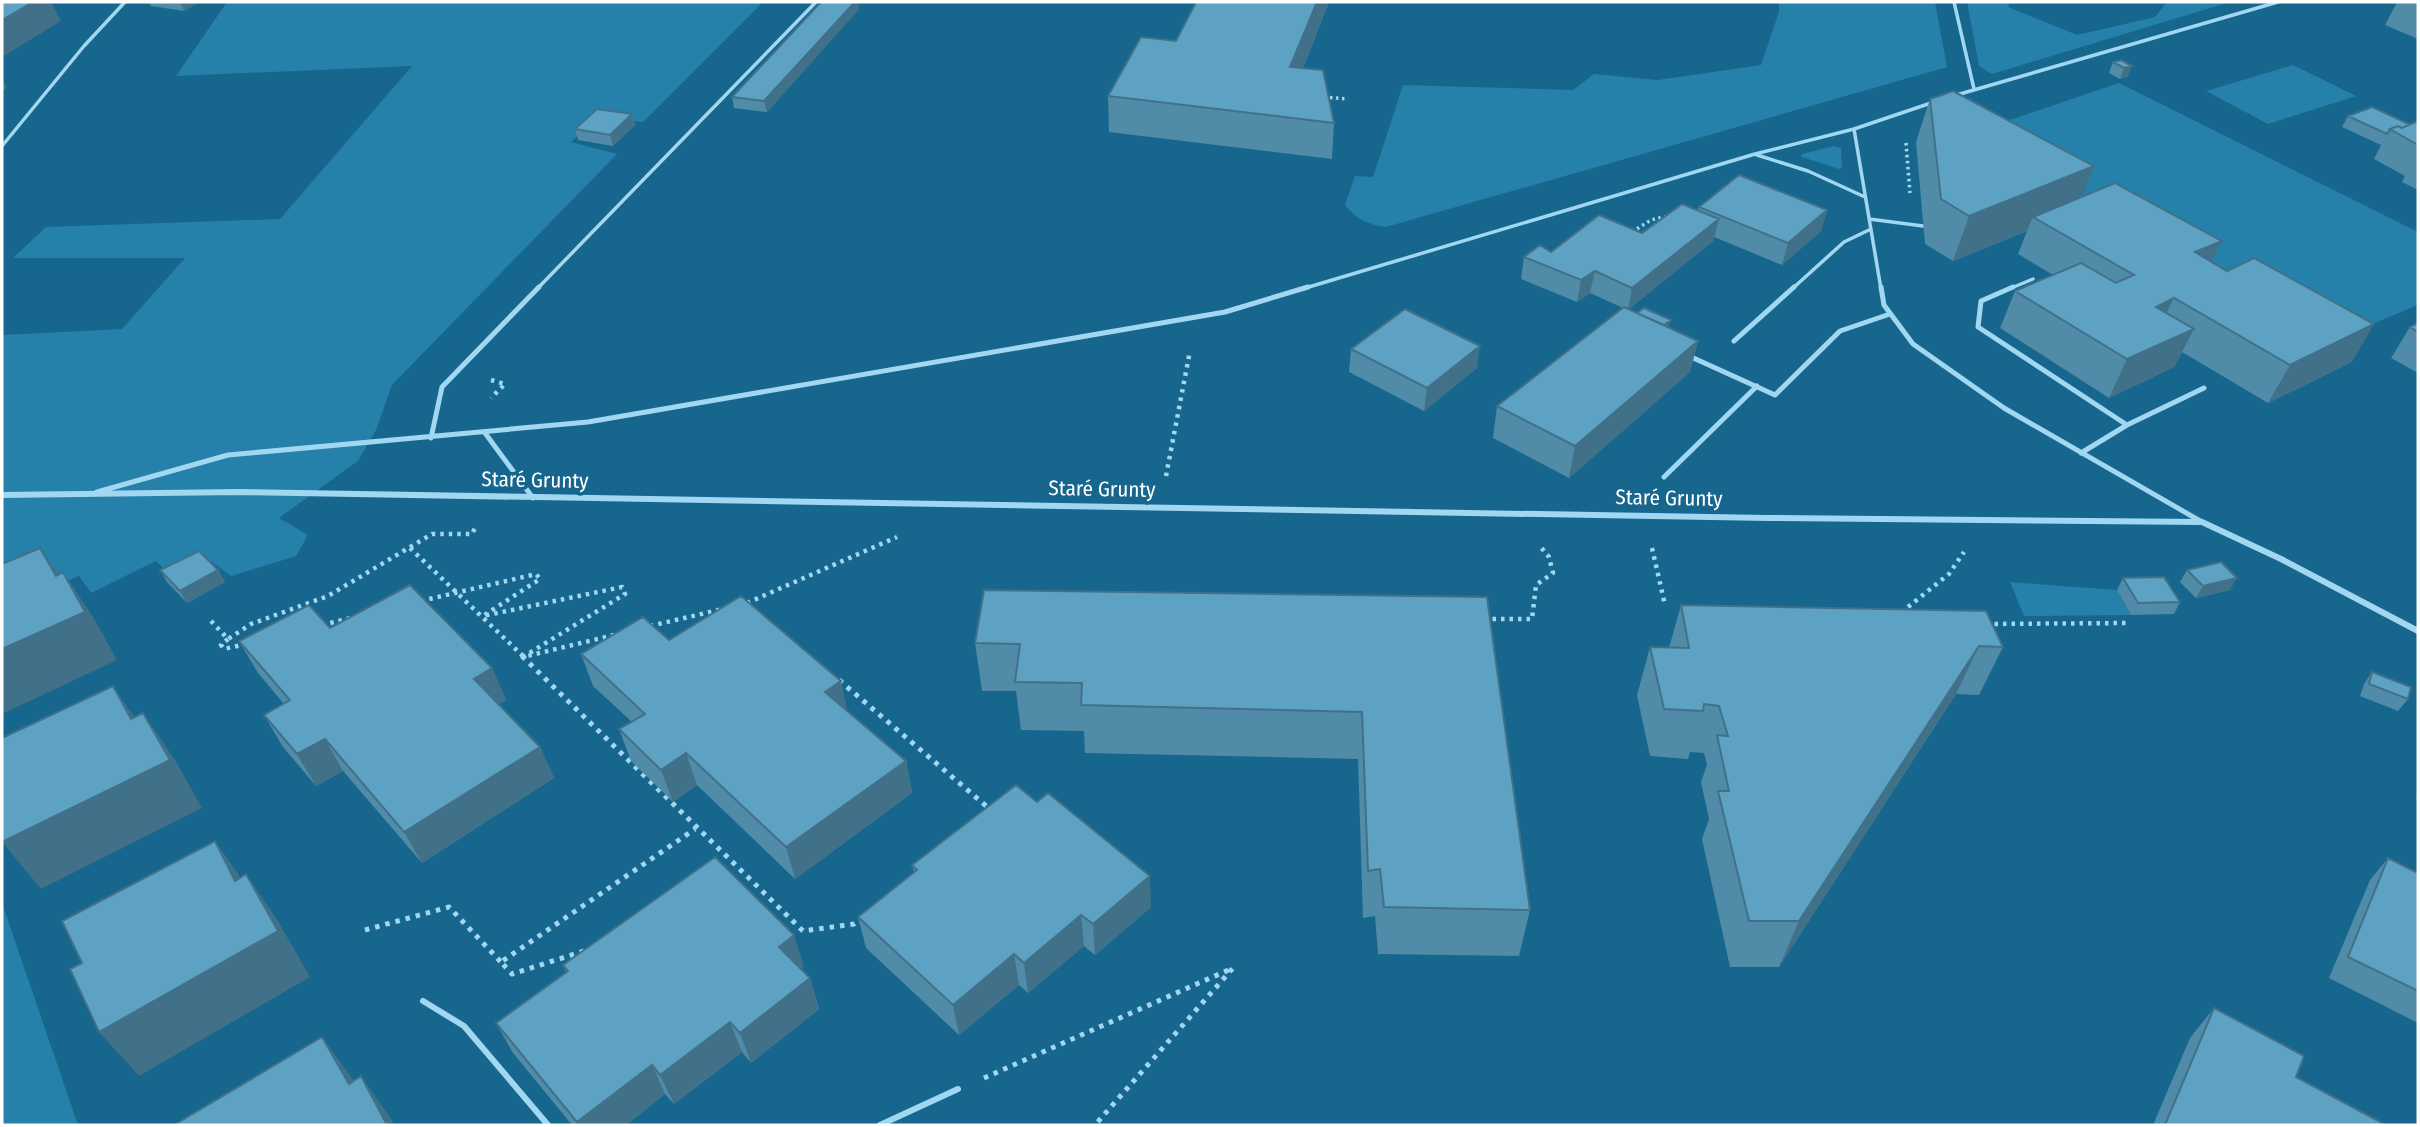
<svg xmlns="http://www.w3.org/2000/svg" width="2420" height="1127" viewBox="0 0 2420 1127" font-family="'Fira Sans Condensed',sans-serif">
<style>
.green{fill:#2580aa}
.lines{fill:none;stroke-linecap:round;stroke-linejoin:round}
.path-far2{stroke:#a1d7f0;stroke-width:3.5;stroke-dasharray:2.5 3.5;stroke-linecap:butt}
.path-far1{stroke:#a1d7f0;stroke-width:4.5;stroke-dasharray:3.5 5;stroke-linecap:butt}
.path{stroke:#a1d7f0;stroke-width:5;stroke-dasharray:4.5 6;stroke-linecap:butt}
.service-far2{stroke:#a1d7f0;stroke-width:3.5}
.service-far1{stroke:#a1d7f0;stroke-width:5}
.service{stroke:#a1d7f0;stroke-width:6}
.minor{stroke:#a1d7f0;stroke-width:6}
.wall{fill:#508ba7}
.shaded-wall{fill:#417188}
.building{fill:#5da2c2;stroke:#417188;stroke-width:2}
.labels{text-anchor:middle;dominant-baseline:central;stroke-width:7;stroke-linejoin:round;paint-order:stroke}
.street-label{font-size:21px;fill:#fff;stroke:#16668e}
</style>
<rect width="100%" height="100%" fill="#16668e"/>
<path class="green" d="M227,2h536l-120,120 -45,-5 -27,25 46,12 -225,231 -16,45 -18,31 -79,57 29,17 -12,21 -65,20 -23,-17 -38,16 -14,-14 -65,32 -12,-17 -77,34v-275l120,-6 63,-71h-172l33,-31 234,-8 132,-153 -236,10z
M1779,2h156l12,65 -561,160c-19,-3 -28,-7 -41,-22l10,-29 18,1 30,-92 170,5 21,-16 64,6 103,-15 18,-53z
M1967,2h43l-2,5 69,28 78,-18 12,-15h63l-238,72 -13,-8z
M2293,65l63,31 -88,28 -62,-33z
M2119,83l299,149v73l-84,35 -360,-208z
M1834,146l7,2 1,20 -3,1 -37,-12v-3z
M2010,582l107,8 14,25 -107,1z
M2,903l76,222h-76z"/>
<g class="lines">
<path class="path-far2" d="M1324,97l24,2
M1906,143l4,50
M1632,232l19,-12 17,-4"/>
<path class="path-far1" d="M491,380l14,4 -14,14
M1166,476l24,-125
M410,548l114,109
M1652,548l13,57
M421,601l115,-27 4,5 -57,37 139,-29 3,7 -102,63 91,-22
M747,603l150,-66
M1908,607l41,-33 15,-22
M1484,619h48l4,-34 17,-12 -4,-16 -10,-12
M211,621l17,18 23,-15 77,-28 104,-62h40l3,-6
M1986,624l142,-1
M322,625l29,-7
M650,626l73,-17
M228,639l-7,6 3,4 22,-5"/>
<path class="path" d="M522,656l281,275 51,-7 9,-6
M525,656l-2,1 6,-1
M839,680l153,131
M365,930l84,-23 52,55
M584,951l-72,23 -11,-12 194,-133
M984,1078l249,-110 -138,157"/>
<path class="service-far2" d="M1954,2l20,87
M1953,96l325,-94
M2,146l82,-100 41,-44
M1757,155l51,16 57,26
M1869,219l54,7
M537,289l279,-287
M1302,289l453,-135 99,-25
M1792,289l52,-47 27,-13
M1881,289l-27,-160 80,-27
M2009,289l24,-10"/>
<path class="service-far1" d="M1881,287l3,18 29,39 91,64 198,114
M2013,287l-32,14 -3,26 149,98
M1734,341l60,-54
M1689,356l86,39 65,-64 50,-17
M485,433l48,65
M431,438l11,-51 97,-100
M2081,453l46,-28 77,-37
M1664,477l93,-91
M97,492l131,-37 360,-33 637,-110 83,-25"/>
<path class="service" d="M423,1001l41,25 84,99
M880,1125l78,-36"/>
<path class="minor" d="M2,495l236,-3 1529,26 435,4 79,37 137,72"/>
</g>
<path class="wall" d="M149,2h50l-15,9 -33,-5z
M821,2h37l1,7 -92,103 -33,-4 -2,-11z
M1196,2h133l-26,66 31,55 -2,36 -223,-27 -1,-36 68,-55z
M2397,2h21v37l-33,-14z
M2121,60l7,16 -8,3 -11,-6 4,-11z
M1930,99l151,98 141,44 -11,21 141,100 -84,41 -86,-51 -8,15 -65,31 -109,-70 15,-37 38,-16 -35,-21 9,-23 -74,30 -28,-17 -9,-102z
M632,114l3,11 -22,21 -35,-6 -3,-11z
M2348,116l62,8 8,-3v69l-16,-8 3,-6 -31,-17 7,-14 -39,-18z
M1699,207l128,3 -6,21 -39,34 -68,-28 -1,4 -84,68 69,32 -8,31 -121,106 -76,-40 4,-32 126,-98 -33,-15 -13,9 -56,-23 3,-22 27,-5 91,-19 56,-23z
M2418,323v50l-27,-15 19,-31z
M1351,349l126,19 -53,43 -75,-39z
M160,570h58l7,12 -38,21 -20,-21z
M2187,570l43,20 -34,8 -16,-16z
M2123,578l57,24 -6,12 -43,1 -14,-25z
M1487,597l43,313 -11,46 -141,-2 -3,-38 -12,2 -5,-159 -273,-6 -1,-22 -63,-1 -5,-39h-34l-7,-48z
M1681,605l322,42 -24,48 -23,-1 -177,273h-49l-28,-128 7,-20 -8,-37 6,-17 -3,-12 -14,-1 -2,7 -38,-3 -13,-61 13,-48 19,1z
M330,628l162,40 14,32 -7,4 41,43 14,31 -132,85 -79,-92 -27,15 -33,-39 -19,-32 20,-11 -26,-31 -19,-32z
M669,640l179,72 58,49 6,32 -117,86 -98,-94 -24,17 -42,-41 -12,-32 13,-7 -39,-36 -12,-32z
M2372,672l36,27 -10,12 -38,-15 4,-12z
M2418,786v14l-2,-1z
M2388,858l30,15v150l-89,-45 41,-98z
M912,865l239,42 -56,48 -11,-9 -56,47 -9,-8 -60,50 -93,-87 -8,-31 56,-44z
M563,965l241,1 -4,3 10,9 9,31 -68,54 -9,-11 -68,52 -9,-10 -39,31h-54l-59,-72 -17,-30 70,-51z
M2214,1008l82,69 90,48h-233l37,-87z"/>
<path class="shaded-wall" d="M33,2h18l10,19 -57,35 -2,-5v-31z
M180,2h19l-15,9z
M855,2h3l1,7 -92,103 -3,-11z
M1317,2h12l-40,100 1,-35z
M2132,66l-4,10 -8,3 4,-11z
M2,77l5,11 -5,3z
M632,114l3,11 -22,21 -3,-11z
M2094,166l-18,45 -43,6 -6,14 -74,30 16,-45z
M1827,210l-6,21 -39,34 6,-22z
M1719,219l-6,22 -85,69 4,-22z
M2222,241l-19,38 -8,-27z
M1595,271l-5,22 -13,9 4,-22z
M2174,298l-19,38 1,-29z
M1671,320l-3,11 -21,8z
M2374,324l-22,38 -84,41 22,-38z
M2194,329l-20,38 -65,31 18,-39z
M1698,341l-8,31 -121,106 6,-32z
M1480,346l-3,22 -53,43 3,-23z
M40,548l33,48 -10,-24 32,48 22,40 -115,54v-65l54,-73z
M218,570l7,12 -38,21 -7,-12z
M2237,578l-7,12 -34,8 7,-12z
M1979,646l-23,48 -177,273 20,-46z
M492,668l14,32 -18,11 -14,-32z
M841,681l7,32 -23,-21z
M113,686l33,48 -3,-21 32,47 27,48 -161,81 -39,-47 129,-123z
M325,739l18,32 -27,15 -19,-32z
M540,747l14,31 -132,85 -18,-31z
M686,753l11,32 -24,17 -12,-32z
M906,761l6,32 -117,86 -9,-32z
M215,841l33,47 -13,-7z
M246,874l32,47 32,56 -171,99 -40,-44z
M1150,876l1,31 -56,48 -2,-31z
M1081,915l3,31 -56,47 -4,-30z
M794,935l10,31 -15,12 -10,-31z
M1014,954l5,31 -60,50 -6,-30z
M810,978l9,31 -68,54 -11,-30z
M730,1022l12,30 -68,52 -14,-29z
M322,1037l32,44 -5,3z
M652,1065l13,29 -39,31h-47l-2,-3z
M361,1076l31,44 2,5h-7z"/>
<path class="building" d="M2,2h31l-31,18z
M821,2h34l-91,99 -32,-4z
M1196,2h121l-27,65 33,3 11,53 -226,-27 33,-59 35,4z
M2121,60l11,6 -8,2 -11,-6z
M1953,91l141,75 -125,50 -28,-17 -11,-100z
M2372,107l37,17 -7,4 -4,-2 -8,3 -3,5 -39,-18z
M597,109l35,5 -22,21 -35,-6z
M2418,121v24l-28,-16 8,-3 4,2z
M1739,175l88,35 -39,33 -89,-36z
M2115,183l107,58 -27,11 32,19 27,-13 120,66 -84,41 -116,-67 -18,9 38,22 -67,30 -112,-68 66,-28 35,20 18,-8 -101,-58z
M1682,204l37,15 -87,69 -37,-17 -14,9 -57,-23 16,-12 11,7 48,-37 43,18z
M1624,307l74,34 -123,105 -78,-40z
M1644,308l27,12 -7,5 -27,-12z
M1405,309l75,37 -53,42 -76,-39z
M2418,323v9l-8,-5z
M40,548l16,28 7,-4 22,40 -83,37v-85z
M199,551l19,19 -38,21 -20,-21z
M2221,562l16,16 -34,8 -16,-16z
M2164,577l16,25 -42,1 -15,-25z
M410,585l82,83 -18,11 66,68 -136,85 -79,-93 -28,15 -33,-39 26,-15 -51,-59 70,-36 21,23z
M984,590l503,7 43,313 -146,-3 -4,-38 -12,2 -6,-159 -281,-7 1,-22 -67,-1 5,-38 -45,-1z
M741,596l100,85 -16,11 81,69 -120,86 -100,-94 -25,17 -42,-41 26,-15 -64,-60 62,-37 26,23z
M1681,605l305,6 17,36 -24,-1 -180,275h-50l-31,-130h11l-12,-56 11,1 -9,-30 -15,-2 -1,7 -39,-2 -14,-62 39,1z
M2372,672l39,15 -3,12 -39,-15z
M113,686l18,33 12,-6 27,47 -168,82v-104z
M1016,785l21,17 11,-9 102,83 -57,48 -12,-9 -57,48 -10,-9 -61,51 -95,-88 59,-47 -5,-5z
M215,841l20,40 11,-7 32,57 -179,101 -29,-63 12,-6 -20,-42z
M715,857l79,78 -15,12 31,31 -70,55 -10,-11 -70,53 -8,-10 -75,57 -81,-99 72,-52 -5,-6z
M2388,858l30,15v118l-70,-34z
M2214,1008l90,48 -8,21 90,48h-221z
M322,1037l27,47 12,-8 26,49h-213z"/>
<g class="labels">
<g class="street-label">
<text transform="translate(535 480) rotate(1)">Staré Grunty</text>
<text transform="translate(1102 489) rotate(1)">Staré Grunty</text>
<text transform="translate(1669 498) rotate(1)">Staré Grunty</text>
</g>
</g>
<rect width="2420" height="1127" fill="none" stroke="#ffffff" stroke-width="7"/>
</svg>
